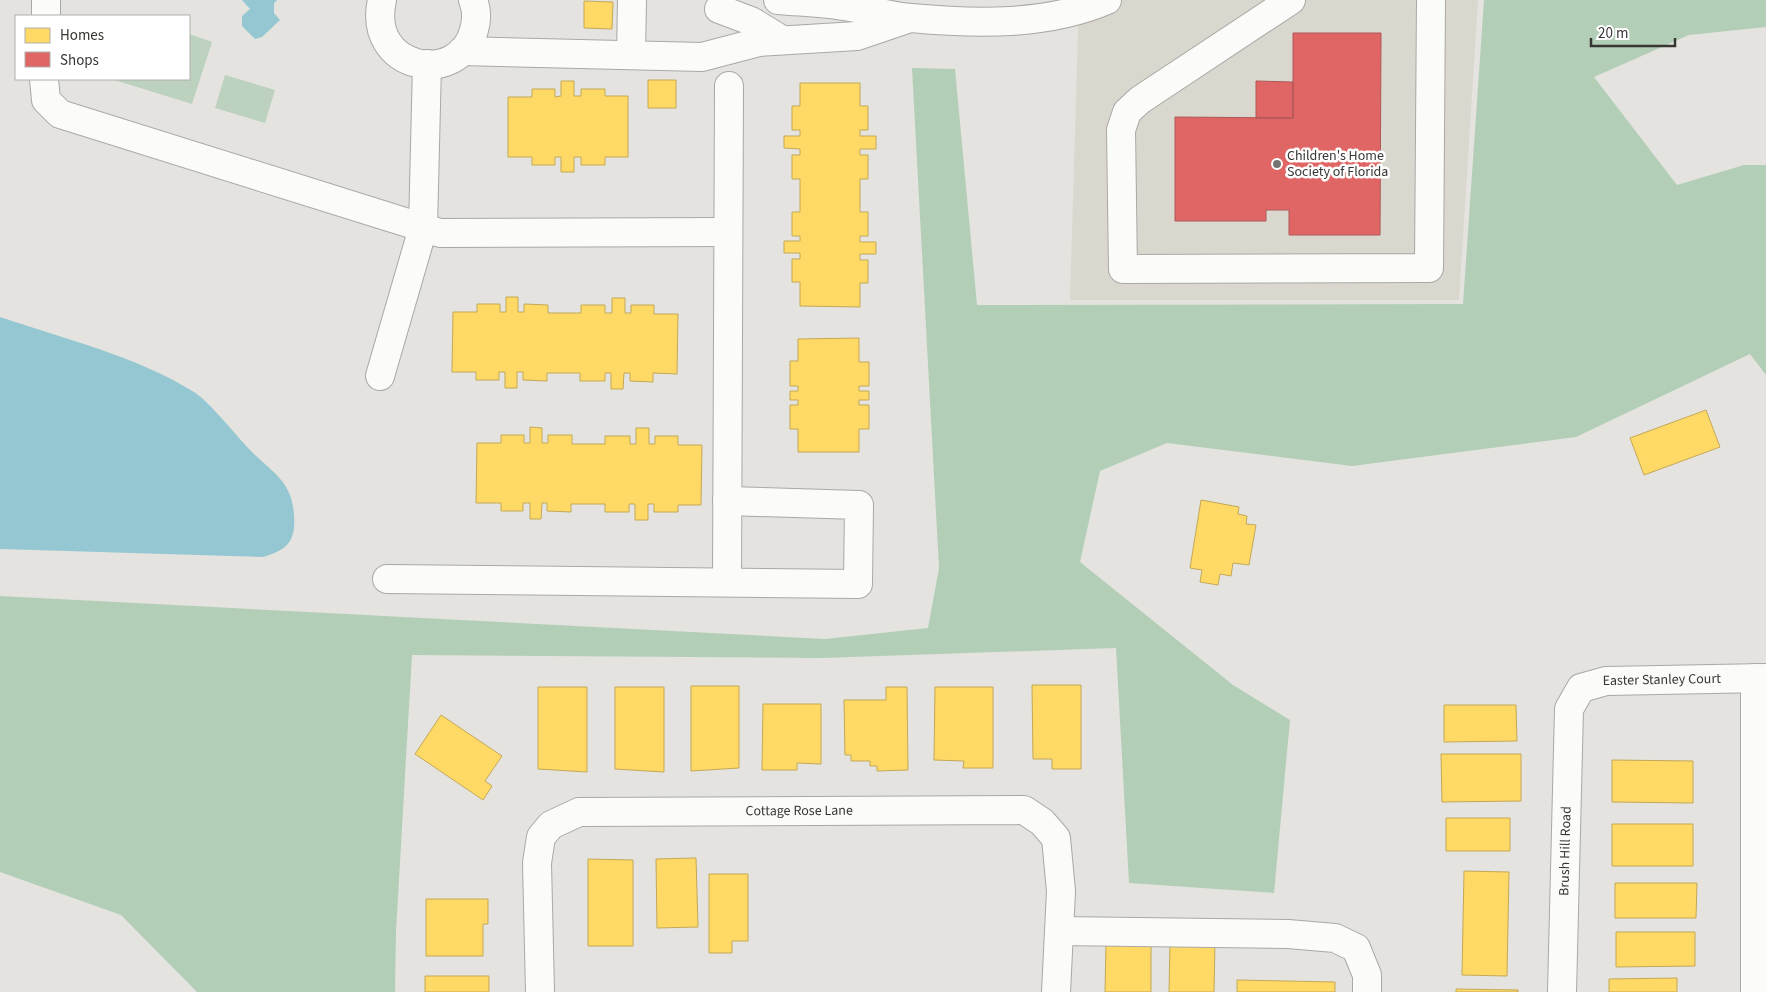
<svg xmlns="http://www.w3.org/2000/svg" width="1766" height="992" viewBox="0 0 1766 992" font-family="'Source Sans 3',sans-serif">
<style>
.built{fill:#dad7ce}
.green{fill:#bdd1bf}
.forest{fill:#b3ceb7}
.water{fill:#95c7d2}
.homes{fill:#ffd966;stroke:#c3a857}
.shops{fill:#e06666;stroke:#ad5857}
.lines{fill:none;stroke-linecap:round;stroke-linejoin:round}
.minor-casing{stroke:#a9a8a5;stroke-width:30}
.minor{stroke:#fbfbfa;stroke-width:28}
.poi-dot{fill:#74736f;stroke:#fff;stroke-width:2}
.labels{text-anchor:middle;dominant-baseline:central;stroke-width:5;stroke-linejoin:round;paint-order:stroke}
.poi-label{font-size:14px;fill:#373633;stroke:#fff;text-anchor:start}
.street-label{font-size:14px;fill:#373633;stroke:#fff}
</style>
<rect width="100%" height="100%" fill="#e4e3df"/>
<path class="built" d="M1079,0h399l-19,300h-389z"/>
<path class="green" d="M189,34l23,8 -20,62 -81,-25h78z
M225,75l50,15 -10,33 -50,-15z"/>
<path class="forest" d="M1484,0h282v27l-77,8 -95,42 83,108 67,-20h22v210l-16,-21 -174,83 -224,29 -185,-23 -67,28 -20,91 153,123 57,35 -16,173 -145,-10 -13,-235 -294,10 -410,-3 -16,276 -1,61h-198l-76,-77 -121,-43v-276l825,43 103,-11 11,-60 -27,-500 43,1 22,236 486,-1z"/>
<path class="water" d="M242,0h35l-3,3v10l6,7 -18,17 -7,2 -13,-13v-10l8,-7z
M0,317c65,22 136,39 194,75 16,10 43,45 58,60 21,21 40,29 42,63 2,27 -7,35 -31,42l-263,-8z"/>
<path class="homes" d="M584,1l29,1 -1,27 -28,-1z
M648,80h28v28h-28z
M561,81h13v15h7v-7h24v7h23v61h-23v8h-24v-8h-7v15h-13v-15h-6v8h-23v-8h-24v-60h24v-8h23v8l6,-1z
M800,83h60v23h8v24h-8v6h16v13h-16v6h8v24h-8v33h8v24h-8v6h16v12h-16v6h8v23h-8v24l-60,-1v-24h-8v-23h8v-6h-16v-12h16v-5h-8v-24h8v-33h-8v-24h8v-6l-16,-1v-12h16v-6h-8v-24h8z
M506,297h12v15h6v-8l24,1v8h33v-8h24v8h7v-15h13v15h6v-8h23v9h24l-1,60 -24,-1v9l-23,-1v-8h-6l-1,16h-12v-16h-6v8h-25v-8h-33v8l-24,-1v-8h-6v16h-12v-16h-6v8h-23v-8h-24l1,-60h24v-8h23v8h6z
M859,338v24h10v24h-10v5h10v9h-10v5h10v24h-10v23h-61v-23h-8v-24h8v-5h-8v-9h8v-5h-8v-25h8v-22z
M1706,410l14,37 -76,28 -14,-37z
M530,427l12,1v15h6v-8h24v9h33v-8h25v8h6v-16h13v16h6v-8h23v9h24l-1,60h-23v7h-24v-8h-6v16h-13v-16h-6v8h-24v-8h-34v8l-24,-1v-8h-5l-1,16h-11v-16h-7v8h-22v-8h-25l1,-60h24v-8h23v8h6z
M1201,500l38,7 -1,7 9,2 -1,8 10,1 -7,40 -16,-2 -2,13 -11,-2 -2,11 -18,-3 2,-12 -12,-2z
M1032,685h49v84h-29v-10h-19z
M691,686h48v82l-48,3z
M538,687h49v85l-49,-3z
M615,687h49v85l-49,-3z
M886,687h21l1,83 -31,1v-5h-7v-5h-19v-6h-6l-1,-55h42z
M935,687h58v81h-30l1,-7 -30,-1z
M763,704h58v60l-24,-1v7h-35z
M1444,705h72l1,36 -73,1z
M441,715l61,41 -17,25 7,5 -9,14 -68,-46z
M1441,754h80v47l-79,1z
M1612,760l81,1v42l-81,-1z
M1446,818h64v33h-64z
M1612,824h81v42h-81z
M696,858l2,69 -41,1 -1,-69z
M588,859l45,1v86h-45z
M1464,871l45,1 -2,104 -45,-1z
M709,874h39v67h-16v12h-23z
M1615,883h82l-1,35h-81z
M426,899h62v25h-5v32h-57z
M1616,932h79v34l-79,1z
M1170,942l45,1 -1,49h-45z
M1106,943l45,1v48h-46z
M425,976h64v16h-64z
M1677,978v14h-68v-13z
M1237,980l98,2v10h-98z
M1456,989l62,1v2h-62z"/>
<path class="shops" d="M1293,33h88l-1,202h-91v-25h-23v11h-91v-104l118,1z
M1256,81l37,1v36h-37z"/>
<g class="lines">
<g class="minor-casing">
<g id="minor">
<path d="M382,0c-16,71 78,87 92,30 3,-10 3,-20 -1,-30"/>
<path d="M778,0c21,2 44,2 65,6 22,3 45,10 68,12 64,6 136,8 196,-18"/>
<path d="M1291,0l-151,100 -13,12 -6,18 2,139 306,-1 2,-268"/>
<path d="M719,9l32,12 31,19"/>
<path d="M46,16v-16"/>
<path d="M462,51l240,6 57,-15 98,-6 53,-18"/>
<path d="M631,55l1,-55"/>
<path d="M44,79l2,21 14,14 380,119 288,-1"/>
<path d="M380,376l43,-148 4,-164"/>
<path d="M387,579l471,5 1,-79 -132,-4"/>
<path d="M727,582l2,-496"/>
<path d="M1059,931l229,3 47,4 21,10 11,27v17"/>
<path id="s1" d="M540,992l-3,-129 4,-26 10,-12 28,-13 445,-2 18,12 14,16 5,53 -5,101"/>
<path id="s2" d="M1562,992l7,-283 12,-21 25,-7 160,-3"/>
<path d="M1755,992v-314"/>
</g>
</g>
<use href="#minor" class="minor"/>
</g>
<circle class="poi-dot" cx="1277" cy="164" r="5"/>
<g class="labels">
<g class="poi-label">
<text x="1287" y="156">Children's Home<tspan x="1287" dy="16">Society of Florida</tspan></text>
</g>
<g class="street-label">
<text stroke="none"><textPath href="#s2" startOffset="389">Easter Stanley Court</textPath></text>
<text stroke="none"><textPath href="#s1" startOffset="422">Cottage Rose Lane</textPath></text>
<text stroke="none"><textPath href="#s2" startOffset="141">Brush Hill Road</textPath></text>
</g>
</g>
<rect x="15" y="15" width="175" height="65" fill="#ffffff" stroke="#afafad"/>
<rect x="25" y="28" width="25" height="15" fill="#ffd966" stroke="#afafad"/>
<text x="60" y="40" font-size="15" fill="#373633">Homes</text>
<rect x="25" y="52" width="25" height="15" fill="#e06666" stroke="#afafad"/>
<text x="60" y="65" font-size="15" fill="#373633">Shops</text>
<path d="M1591 38v8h84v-8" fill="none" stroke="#373633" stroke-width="2.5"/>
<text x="1598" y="38" font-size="15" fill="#373633" stroke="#ffffff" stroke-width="4" paint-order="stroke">20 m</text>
</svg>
